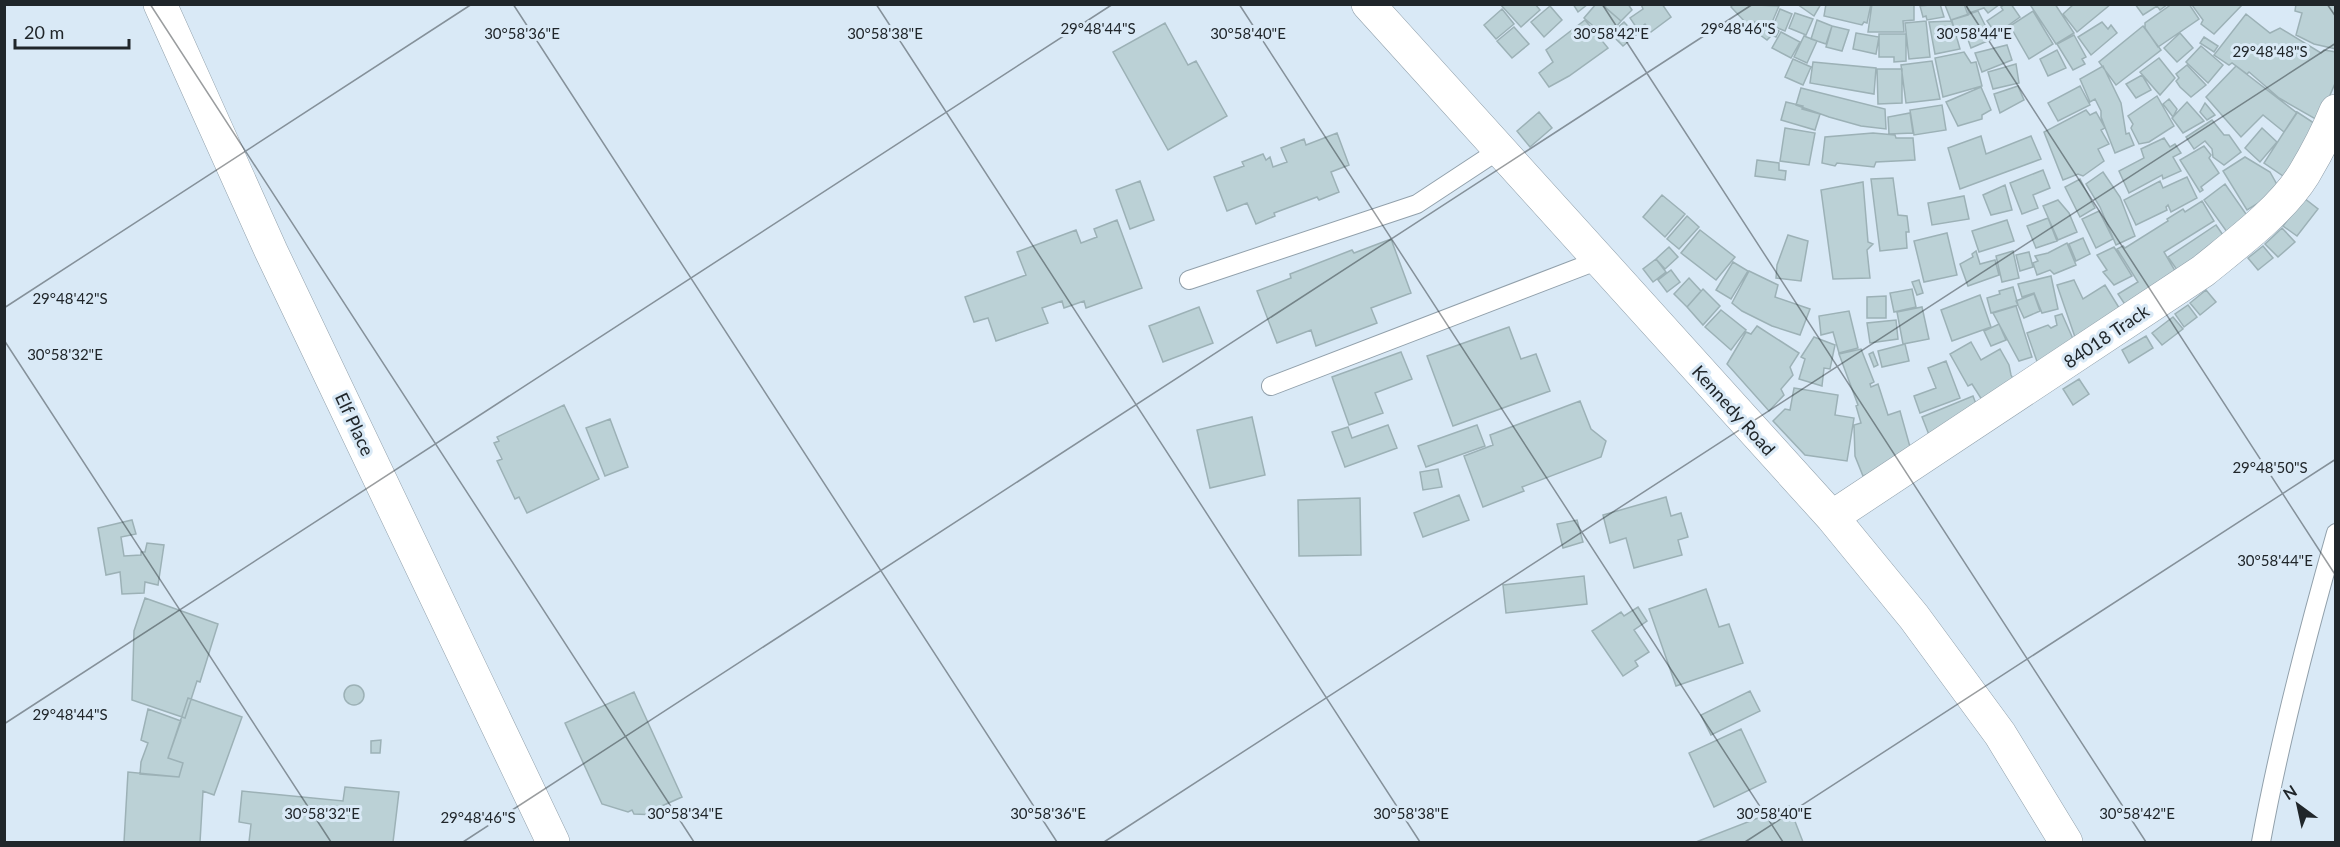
<svg xmlns="http://www.w3.org/2000/svg" width="2340" height="847" viewBox="0 0 2340 847" font-family="Lato,sans-serif">
<style>
.building{fill:#bbd1d6;stroke:#9cb1b6;stroke-width:1.5}
.lines{fill:none;stroke-linecap:round;stroke-linejoin:round}
.service-casing{stroke:#91a0ab;stroke-width:20}
.minor-casing{stroke:#91a0ab;stroke-width:34}
.service{stroke:#fff;stroke-width:18}
.minor{stroke:#fff;stroke-width:33}
.ticks{fill:none;stroke:#20262a;stroke-width:1.5;stroke-opacity:0.45}
.labels{text-anchor:middle;dominant-baseline:central;stroke-width:6;stroke-linejoin:round;paint-order:stroke}
.street-label{font-size:18px;fill:#20262a;stroke:#d9e9f6}
.ticks-label{font-size:15px;text-anchor:middle;fill:#20262a;stroke:#d9e9f6;stroke-width:6;stroke-linejoin:round;paint-order:stroke}
</style>
<rect width="100%" height="100%" fill="#d9e9f6"/>
<path class="building" d="M1500,4h35l5,6 -19,17z
M1573,4h15l-10,8z
M1596,4h5l20,17 -14,17 -23,-20z
M1607,4h21l4,6 -11,11 -16,-14z
M1662,4l9,13 -20,15 -6,-8 -7,6 -8,-12 13,-9 -2,-5z
M1733,4l46,2 -9,21 9,4 -3,6 -4,-2 -5,5 -15,-11 3,-7 -4,-1 -4,3 -16,-17z
M1797,4h24l-7,12z
M1826,4h45l-4,19 -3,-1 -2,3 -38,-9z
M1872,4l42,1v15l-11,1 1,11h-36z
M1940,4l4,13 -17,3 -1,-4 -3,1 -3,-11z
M1964,4l4,11 -17,5 -6,-15z
M1966,4h34l-12,9 -4,-5 -15,5z
M2005,4h6l9,13 -24,17 -9,-13 16,-11 -2,-3z
M2033,4h22l19,29 -18,11 -25,-38z
M2074,4h37l-34,28 -14,-18z
M2135,4h33l-8,6 -3,-4 -14,9z
M2172,4h17l10,15 -41,28 -13,-19v-5z
M2243,4l-29,30 -13,-10 2,-4 -11,-15z
M2296,4h40v45l-22,-5 -18,-9 6,-22 -7,-2z
M1550,6l12,14 -18,17 -13,-15z
M1502,9l12,15 -18,15 -12,-14z
M1780,9l12,5 -7,17 -12,-5z
M1978,11l14,28 -21,9 -5,-14 -10,-1 -5,-13z
M2033,11l20,33 -24,15 -19,-33z
M1795,13l18,6 -7,16 -17,-7z
M2246,14l24,19 10,-5 41,25 3,-3 12,2v29l-17,40 -40,-23 -30,-26 -2,2 -15,-11 -3,2 -15,-10z
M1585,20l23,28 -39,28 -20,11 -10,-14 14,-11 -7,-12z
M1817,20l15,6 -6,18 -15,-5z
M1926,21l4,36 -21,2 -4,-36z
M1952,21l8,28 -25,5 -6,-32z
M1624,22l12,13 -13,11 -12,-12z
M2102,22l6,7 3,-4 6,8 -26,22 -13,-18z
M1165,23l23,42 8,-4 31,55 -59,34 -55,-98z
M1832,26l17,4 -7,21 -16,-4z
M2143,26l18,24 -45,35 -17,-23z
M1514,27l15,17 -17,14 -15,-17z
M1781,32l19,10 -9,16 -19,-10z
M1856,33l23,4 -3,17 -23,-5z
M2180,33l13,15 -16,14 -13,-14z
M1879,34h27v27l-12,1v-5h-15z
M2074,35l12,22 -4,2 3,5 -12,6 -16,-26z
M1804,36l13,5 -10,22 -13,-6z
M2204,37l14,9 -4,6 -14,-9z
M2007,45l5,15 -30,12 -7,-19z
M2201,46l22,19 -15,18 -22,-21z
M2057,50l9,18 -18,8 -8,-17z
M1964,52l7,11 5,-1 6,24 -39,11 -8,-39z
M2159,58l16,20 -15,17 -20,-23z
M1793,59l18,8 -8,18 -18,-8z
M1932,61l8,38 -34,4 -5,-38z
M1813,62l63,6 -2,26 -64,-11z
M2016,64l3,19 -26,6 -5,-17z
M2187,65l19,20 -15,12 -11,-10 -4,-6 3,-3 -3,-4z
M2103,66l18,37 5,31 3,-1 5,12 -19,8 -14,-36v-6l-6,-12 -5,3 -10,-23z
M2236,66l61,47 -13,19 -21,-17 -22,22 -35,-40z
M1877,69h25v34l-24,1z
M2142,75l9,15 -15,8 -10,-14z
M2018,86l6,14 -24,13 -6,-19z
M2080,86l10,19 -32,16 -10,-18z
M1981,87l10,23 -9,5v4l-24,7 -12,-24z
M1801,88l84,21 1,20 -25,-3 -32,-9 -33,-12z
M2157,96l17,30 -25,16 -10,2 -8,-16 2,-4 -5,-8z
M2169,99l8,10 -4,8 -10,-13z
M1786,102l17,4 -1,3 18,5 -5,16 -34,-10z
M2187,102l17,19 -21,12 -11,-15z
M2205,103l10,12 -8,5 -7,-8z
M1942,105l4,25 -32,5 -4,-25z
M2086,110l4,5 6,-3 9,16 -4,2 8,14 -11,5 6,12 -21,15 -5,-2 -15,6 -19,-48z
M1539,112l13,16 -22,19 -13,-16z
M2297,112l23,15 -34,51 -22,-15z
M1910,113l3,20 -24,1 -1,-17z
M2212,120l12,15h5l12,17 -17,13 -11,-8 -1,-8 -7,-8 -11,8 -8,-12z
M1785,128l30,5 -6,32 -29,-4z
M2262,128l15,14 -17,20 -15,-14z
M1337,133l12,32 -18,7 8,20 -20,8 -2,-3 -43,16 1,3 -19,8 -9,-21 -20,8 -13,-34 30,-11 -2,-4 21,-8 3,6 4,-3 3,10 14,-5 -6,-14 23,-9 2,6z
M1873,133l22,2 1,3h17l2,22 -39,2 -2,5 -37,-4 -2,3 -13,-3 3,-26z
M1981,136l5,18 45,-18 10,23 -81,30 -12,-41z
M2164,138l6,9 5,-3 6,9 -8,4 8,14 -18,8 -1,-4 -33,18 -10,-22 25,-13 -3,-9z
M2204,146l7,9 -2,3 10,15 -18,14 2,3 -3,2 -20,-32z
M2245,157l25,15 10,18 -33,20 -24,-39z
M1757,160l22,3v7l7,1 -1,9 -30,-4z
M2043,170l7,18 -17,7 5,13 -16,6 -12,-31z
M2103,172l17,25 15,39 -19,9 -16,-38 -14,-23z
M2187,177l10,21 -26,14 -3,-7 -2,2 1,3 -31,15 -12,-25 36,-19 3,7z
M1893,178l5,37 9,1 2,16h-3l1,16 -27,3 -9,-72z
M2080,179l15,29 -15,9 -15,-30z
M1140,181l14,39 -24,9 -14,-39z
M1863,182l5,60 5,2 -6,6 3,28 -37,1 -12,-89z
M2225,184l28,40 -21,15 -28,-39z
M2005,185l7,25 -21,5 -8,-20z
M1662,195l23,19 -20,23 -22,-20z
M1964,196l5,23 -37,6 -4,-22z
M2304,198l14,11 -21,27 -14,-10z
M2058,200l11,13 8,19 -19,8 -15,-34z
M2202,201l12,20 -50,31 17,29 -51,31 -12,-18 20,-12 -21,-33 6,-3 2,2 43,-27 -1,-2 16,-10 2,3z
M2099,211l14,28 -17,9 -14,-29z
M1687,216l12,11 -20,22 -12,-10z
M2048,218l9,23 -21,7 -9,-22z
M1117,220l25,68 -56,20 -2,-7 -20,7 -2,-7 -20,7 6,15 -52,18 -8,-23 -14,4 -9,-25 61,-22 -9,-23 59,-22 5,13 16,-6 -3,-8z
M2007,220l7,21 -35,11 -7,-21z
M2216,225l14,20 -48,32 -14,-20z
M2282,228l13,14 -17,15 -13,-13z
M1700,230l35,27 -19,23 -35,-27z
M1947,233l10,42 -33,7 -10,-41z
M1788,235l20,6 -7,40 -25,-3 1,-13z
M2083,238l7,16 -14,7 -7,-17z
M1391,239l20,54 -40,15 6,15 -61,23 -5,-16 -34,13 -20,-52 34,-13 -1,-4 62,-24 2,3z
M2067,243l9,22 -22,9 -4,-4 -13,5 -4,-12 5,-2 -3,-5 13,-3z
M2263,246l10,12 -15,12 -10,-12z
M1669,247l9,10 -13,12 -9,-10z
M2114,247l18,29 -18,9 -11,-13 4,-2 -10,-15z
M1976,251l4,13 15,-4 4,15 -31,11 -8,-22 13,-7 -1,-3z
M2013,251l6,27 -17,4 -6,-26z
M2029,252l4,15 -13,4 -4,-16z
M1656,259l10,13 -13,10 -10,-13z
M1733,262l15,9 -17,28 -15,-9z
M1671,270l9,12 -13,10 -9,-12z
M1749,271l29,14 -3,12 35,12 -10,26 -28,-9 -30,-15 -10,-8z
M2051,276l7,33 -16,4 -8,-20 -12,4 -4,-13z
M1689,278l12,13 -14,16 -13,-13z
M1919,280l4,13 -6,2 -5,-13z
M2074,280l9,19 22,-14 21,34 -50,21 -19,-55z
M2013,287l5,18 -27,8 -4,-15 13,-4 -1,-3z
M1703,289l17,17 -17,19 -16,-18z
M1912,289l4,18 -22,5 -4,-19z
M2206,290l10,12 -16,13 -10,-12z
M2034,294l6,17 -16,7 -8,-17z
M1980,295l11,32 -39,14 -11,-31z
M1886,296v22h-19v-21z
M2188,305l9,12 -13,10 -9,-13z
M2016,306l16,51 -13,4 -26,-48z
M1199,307l14,36 -50,19 -14,-36z
M1922,307l7,32 -26,5 -6,-32z
M1721,310l25,20 -15,20 -26,-23z
M1849,311l9,37 -19,5 -6,-21 -12,3 -2,-19z
M2062,314l15,34 -37,22 -13,-37 21,-8 3,3 6,-3 -2,-9z
M2173,317l10,12 -21,16 -10,-12z
M1896,320l2,19 -28,4 -3,-20z
M1999,324l7,16 -15,6 -7,-15z
M1757,326l42,27 -9,14 3,8 -12,14 3,6 -15,16 -42,-47 19,-32 5,2z
M1509,327l12,32 15,-5 14,37 -97,35 -26,-70z
M2146,336l7,12 -24,15 -7,-13z
M1814,337l21,8 -5,24 -6,-1 -2,18 -23,-7 6,-20 -4,-2z
M1971,342l10,18 19,-11 9,16 2,10 8,14 -32,19 -15,-24 -4,2 -18,-32z
M1905,344l4,17 -27,6 -4,-16z
M1861,349l13,33 -4,2 1,3 7,-3 10,31 12,-4 12,43 -21,11 -28,11 -8,-20 -1,-31 7,-2 -5,-17 2,-1 -19,-51z
M1401,352l11,27 -37,14 8,20 -34,12 -17,-48z
M1873,352l5,13 -4,2 -5,-13z
M1946,361l14,37 -40,15 -6,-17 22,-8 -8,-20z
M2079,379l10,15 -16,11 -10,-16z
M1794,388l44,7 -3,20 19,3 -7,43 -42,-6 -32,-34 12,-12 5,1z
M1973,396l6,16 -48,28 -9,-23z
M1580,401l11,28 15,12 -5,16 -79,30 2,4 -41,16 -19,-51 29,-11 -3,-10z
M564,405l35,74 -72,34 -8,-16 -4,2 -18,-38 5,-2 -8,-16 5,-2 -2,-4z
M1252,417l13,58 -55,13 -13,-58z
M610,419l18,48 -23,9 -19,-48z
M1388,425l9,23 -52,19 -13,-35 16,-5 4,11z
M1477,425l8,21 -59,21 -8,-21z
M1438,469l4,18 -19,3 -3,-18z
M1459,495l10,25 -46,17 -9,-24z
M1666,497l5,19 10,-3 7,24 -10,3 4,15 -48,13 -8,-30 -16,5 -7,-28z
M1360,498l1,57 -62,1 -1,-56z
M132,520l4,14 -15,3 3,19 17,-1v-3h4l2,-9 17,2 -6,40 -13,-3 -1,11 -22,1 -2,-22 -14,3 -8,-47z
M1577,520l6,22 -20,6 -6,-24z
M1584,576l3,28 -81,9 -3,-28z
M1706,589l13,38 10,-3 14,39 -67,23 -27,-77z
M145,598l73,26 -18,58 -3,-1 -12,37 -53,-18 2,-69z
M1638,607l9,14 -13,9 15,22 -14,9 3,5 -15,10 -31,-45 29,-19 3,4z
M344 695a10 10 0 1 1 20 0a10 10 0 1 1-20 0Z
M1750,691l10,20 -49,24 -10,-20z
M634,692l48,105 -27,12 2,6 -23,-1 -2,-4 -4,2 -26,-8 -37,-81z
M188,698l54,19 -28,78 -11,-4 -3,51h-76l4,-70 51,5 4,-14 -15,-5z
M148,709l33,12 -13,37 15,5 -4,14 -39,-3 1,-12 7,-19 -7,-3z
M1741,729l25,53 -52,25 -25,-54z
M381,740l-1,13h-9v-12z
M345,787l54,5 -6,50h-144l2,-18 -12,-2 3,-31 101,10z
M1789,806l14,36h-107z"/>
<g class="lines">
<g class="service-casing">
<path id="service" d="M1189,280l228,-76 82,-54
M1271,386l328,-126
M2261,842c19,-104 46,-207 75,-309"/>
</g>
<g class="minor-casing">
<path id="minor" d="M160,4l111,247 282,591
M1368,4l464,513 82,100 86,117 66,108
M1832,517l371,-246c33,-27 78,-60 101,-97 12,-20 23,-41 32,-63"/>
</g>
<use href="#service" class="service"/>
<use href="#minor" class="minor"/>
</g>
<path class="ticks" d="M150,4l544,838M513,4l544,838M876,4l544,838M1239,4l544,838M1602,4l544,838M1965,4l371,572M2327,4l9,13M4,308l468,-304M4,340l327,502M4,724l1109,-720M463,842l1290,-838M1104,842l1232,-799M1745,842l591,-383"/>
<g class="labels">
<g class="street-label">
<text transform="translate(2106 336) rotate(-34)">84018 Track</text>
<text transform="translate(1734 410) rotate(48)">Kennedy Road</text>
<text transform="translate(355 424) rotate(65)">Elf Place</text>
</g>
</g>
<g class="ticks-label">
<text x="1098" y="34">29°48'44"S</text>
<text x="1738" y="34">29°48'46"S</text>
<text x="522" y="39">30°58'36"E</text>
<text x="885" y="39">30°58'38"E</text>
<text x="1248" y="39">30°58'40"E</text>
<text x="1611" y="39">30°58'42"E</text>
<text x="1974" y="39">30°58'44"E</text>
<text x="2270" y="57">29°48'48"S</text>
<text x="70" y="304">29°48'42"S</text>
<text x="65" y="360">30°58'32"E</text>
<text x="2270" y="473">29°48'50"S</text>
<text x="2275" y="566">30°58'44"E</text>
<text x="70" y="720">29°48'44"S</text>
<text x="322" y="819">30°58'32"E</text>
<text x="685" y="819">30°58'34"E</text>
<text x="1048" y="819">30°58'36"E</text>
<text x="1411" y="819">30°58'38"E</text>
<text x="1774" y="819">30°58'40"E</text>
<text x="2137" y="819">30°58'42"E</text>
<text x="478" y="823">29°48'46"S</text>
</g>
<rect width="2340" height="847" fill="none" stroke="#20262a" stroke-width="12"/>
<g transform="translate(2298 805) rotate(327)" stroke="#d9e9f6" stroke-width="4.5" paint-order="stroke">
<path d="M0-4.5L10 22L0 15L-10 22Z" fill="#20262a"/>
<text y="-9" font-size="16" font-weight="bold" text-anchor="middle" fill="#20262a">N</text>
</g>
<path d="M15 39v9h114v-9" fill="none" stroke="#20262a" stroke-width="3"/>
<text x="24" y="39" font-size="18" fill="#20262a" stroke="#d9e9f6" stroke-width="4.5" paint-order="stroke">20 m</text>
</svg>
